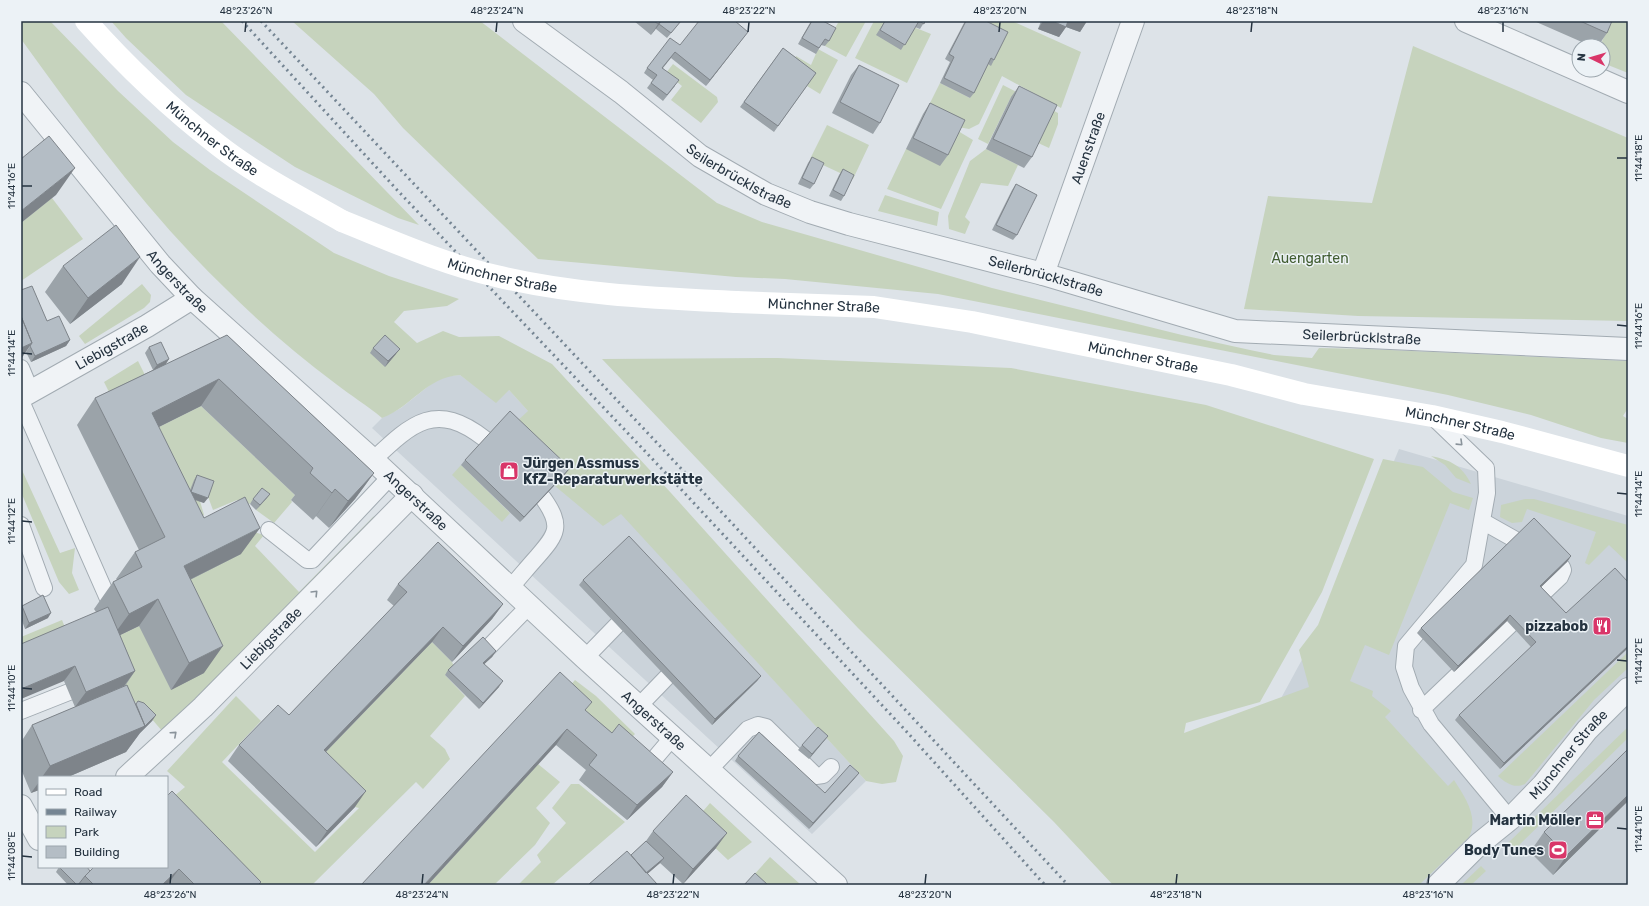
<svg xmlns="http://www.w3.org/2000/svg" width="1649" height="906" viewBox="0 0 1649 906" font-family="Rubik,sans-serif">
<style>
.built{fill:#cbd3da}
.green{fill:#c6d3bd}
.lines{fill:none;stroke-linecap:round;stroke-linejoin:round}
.service-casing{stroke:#a2abb2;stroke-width:18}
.minor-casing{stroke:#a2abb2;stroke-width:24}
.service{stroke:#f0f3f6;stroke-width:16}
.minor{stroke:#f0f3f6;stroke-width:22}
.secondary{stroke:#fff;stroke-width:22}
.rail{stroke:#758593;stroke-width:3;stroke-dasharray:2 4;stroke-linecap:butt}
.secondary-bridge{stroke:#fff;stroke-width:22}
.wall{fill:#9ba3a9}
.shaded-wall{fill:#7e848a}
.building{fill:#b4bdc5;stroke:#7e848a}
.oneway{stroke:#8a939b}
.ticks{fill:none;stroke:#253340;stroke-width:1.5}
.labels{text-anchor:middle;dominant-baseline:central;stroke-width:3;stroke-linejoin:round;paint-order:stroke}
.street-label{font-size:14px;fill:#253340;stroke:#ecf2f6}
.park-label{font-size:14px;fill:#415d31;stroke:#ecf2f6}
.poi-label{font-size:14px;font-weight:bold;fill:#253340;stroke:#ecf2f6;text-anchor:end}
.neatline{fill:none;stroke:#253340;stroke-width:1.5}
.ticks-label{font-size:10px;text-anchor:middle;fill:#253340}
</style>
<rect width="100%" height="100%" fill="#dde3e8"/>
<path class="built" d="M460,375l12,9 37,6 357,391 -54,53 -440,-406 10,-10 19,-10 34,-27 13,-5z
M1399,449l229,67v369h-500l139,-161 75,-138z"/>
<path class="green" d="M21,21h29l68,70 55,51 37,28 124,83 55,23 70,23 -12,7 -43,5 -10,11 23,21 26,-12 16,6 40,-1 53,28 119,129 223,248 9,15 -7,26 -14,2 -16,-3 -245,-267 -18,12 -48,-40 11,-13 -52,-49 14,-13 -19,-21 -13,13 -36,-28c-34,2 -48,32 -78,43 -15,-13 -31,-22 -46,-34 -39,-29 -76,-61 -110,-95 -78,-75 -142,-163 -205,-250z
M111,21h110l198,204 -21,-7 -103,-51 -109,-72 -60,-57z
M292,21h188l237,182 45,19 230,66 190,47 68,15 24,5 38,3 7,-10 49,1 260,12v47l-5,8 5,3v24l-27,-5 -70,-23 -83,-20 -510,-101 -153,-15 -49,-2 -198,-18 -135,-131 -29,-34z
M839,21h27l-20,36 -21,-11z
M874,21c20,0 39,5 57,13l-24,49 -52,-25z
M972,21h40l69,31 -20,56 -59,-32 -23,48 -10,5 -11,-2 -32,-16 14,-28 30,15 18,-34 2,1z
M1611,21h17v52l-25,-10v-17h-3z
M1413,46l215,92v183l-270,-5 -114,-7 24,-113 104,7z
M818,49l20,11 -18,34 -13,-8 5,-8 -20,-15 4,-7 15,9z
M673,64l44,33 1,5 -17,21 -30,-23 11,-14 -16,-13z
M1003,85l55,28v11l-9,24 -13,-6 -25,-45 -23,47 -10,-5z
M827,125l42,20 -16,34 -43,-20z
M958,131l15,9 -32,69 -54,-20 19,-40z
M986,149l32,16 -10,21 -27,-3 -16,34 5,5 -5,12 -16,-5 -1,-13 22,-55z
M885,195l54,17 -2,14 -59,-15z
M52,198l31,41 -62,42v-58z
M142,284l9,11 -1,7 -6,6 -59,36 -6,-8z
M778,358l233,10 195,37 168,54 -52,133 -62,110 -74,21 -2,10 125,-46 -10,-37 19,-25 65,-166 40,8 30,25 20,6 -4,12 -19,-7 -61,152 -24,-10 -15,36 23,10 -1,5 19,15 -6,6 63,69 6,-6c11,17 25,37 15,57l-50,48h-306l-59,-63 -196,-194 -256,-269z
M138,361l14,28 -36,17 -12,-24z
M201,406l94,89 -4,5 1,2 -18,21 -18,-13 3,-17 -9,11 -13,-4 -24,10 -6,-16 -7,7 4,14 -27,13 -44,-88z
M1431,456c19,4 31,9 40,28l-15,-6 -11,-13z
M461,465l49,48 -8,9 -50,-47z
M21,468l39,85 15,-5 -3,25 7,17 -10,4 -10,-12 -38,-90z
M1525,499h9l94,26v38l-19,-18 -20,20 -4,-2 11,-31 -69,-23 -5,13 -10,1 -12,-6 1,-12z
M384,510l-221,222 -25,-29 -19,-5 -9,-58 29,-14 26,-34 61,-68 38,11 -9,11 44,46 74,-75z
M62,620l6,15 -47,20v-18z
M432,642l20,20 2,5 -9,8 20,21 -35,40 15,13 5,10 -27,30 -7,-7 -104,103h-74l-71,-83 18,-15 -18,-16 69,-75 25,25 -39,41 93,90 44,-44 -4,-1 -42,-42z
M1628,652v16l-34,32 -69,84c-11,5 -19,-1 -27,-8z
M575,680l21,16 39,38 -16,16 -60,-52z
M1628,727v11l-116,114 -6,-6 2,-3z
M538,764l22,18 -24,26 14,15 -15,22 -41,40h-66z
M571,784h8l46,38 -73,63h-34l23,-23 -4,-7 29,-32 -14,-15z
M710,803l42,39 -24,18 -37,-35z
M770,857l30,27 -42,1 -7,-7z
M1481,866l5,5 -15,14h-10z"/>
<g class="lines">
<g class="service-casing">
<path id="service" d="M21,368l10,24
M21,401l88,200
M1433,417l53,51 1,25 -13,72 -68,81 -2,21 7,21 20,36 79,95
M373,460c40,-38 63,-59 112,-21
M1482,521l32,18
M21,525l23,63
M269,530l38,30h5l79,-84
M510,588c9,-10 18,-21 27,-31 20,-23 26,-31 6,-59
M1540,596l20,-19 3,-7 -1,-3
M486,650l44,-45
M585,658l32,-33
M638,707l29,-30
M1421,710l89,-85
M21,711l48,-19
M709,770l39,-41 10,-4 8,2 50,49 7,-1 8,-8
M644,771l28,-33"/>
</g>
<g class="minor-casing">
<g id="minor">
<path id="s1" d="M524,21l97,71 79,64 66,38 44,18 39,12 194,50 192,57 393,18"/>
<path d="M1466,21l162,71"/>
<path id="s2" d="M21,93l139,171 32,34 181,162 212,198 251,227"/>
<path id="s3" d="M1043,274l90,-253"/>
<path id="s4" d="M21,397l126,-71 45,-28"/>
<path id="s5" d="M127,777l76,-70 209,-212"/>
<path d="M21,806l18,33"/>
<path id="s6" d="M1438,885l41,-41 31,-25 33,-34 44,-55 41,-41"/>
</g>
</g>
<use href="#service" class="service"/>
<use href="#minor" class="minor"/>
<g class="secondary">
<path id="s7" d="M86,21c40,45 84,87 132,124 38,30 82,52 124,76"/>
<path id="s8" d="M736,302l138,5 98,15 259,53 73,19 128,22 70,16 126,34"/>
</g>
<path class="rail" d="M242,21l157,171 279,294 228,245 139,154
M261,21l428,456 379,408"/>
<path class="secondary-bridge" id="s9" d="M342,221c50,20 101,43 154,55 79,19 159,22 240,26"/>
</g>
<path class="wall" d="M634,21h47l-14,17 -11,-9v-1l-5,7z
M811,21h12l6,20 -4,5 -4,-1 -5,9 -18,-10z
M885,21h40l-5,8 -5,-2 -14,23 -25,-15z
M965,21h21l8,39 -3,6 -3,-2 -14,29 -4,5 -30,-15 10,-21 -5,-3z
M1041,21h46l-7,11 -14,-5 -7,10 -21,-8z
M1534,21h78l-5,12 -9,13h-7z
M744,37l-38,49 -35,-28 -8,10 12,18 -12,15 -16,-13 6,-8 -9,-7 3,-5 33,-23z
M783,48l33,25 -42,59 -34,-25z
M859,65l21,58 -7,11 -41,-21 19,-38z
M1019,86l13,71 -8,11 -38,-19 25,-52z
M930,103l18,52 -8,11 -34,-17 17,-35z
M812,157l2,27 -4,5 -12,-5 10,-21z
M843,169l1,27 -3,5 -12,-5 10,-21z
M1016,184l1,51 -4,5 -21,-10 20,-40z
M63,266l59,18 -52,40 -25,-32z
M47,321l23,19 -4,6 -35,16 -5,-10z
M227,335l147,138 -19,26 -26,29 -13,-12 -3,4 -22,-20 4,-5 -94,-89 -43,21 32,63 4,-10 3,-5 7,28 -10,-3 10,18 37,36 -51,26 14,93 -33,17 -32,-64 -19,9 15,36 -10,15 11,18 20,11 -4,6 -12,12 -14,19 -58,25h-29v13l-8,3 -10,-24v-27l11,-17 43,-18 -11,-26 32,-69 -2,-3 19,-27 4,-2 -1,-1 19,-27 4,-2 -62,-125 18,-27 58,-28 -8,-17 4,-6 20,12 -4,6z
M373,348l23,6 -11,13 -15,-14z
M465,460l101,13 -46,49 -59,-57z
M270,494l-4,5 -10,11 -6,-6 3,-5z
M1571,556l-4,6 -26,25 25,26 62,35 -128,121 -45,-49 4,-5 72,-68 -24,-26 -53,51 -37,-39 4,-5z
M583,580l178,96 -4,5 -45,44 -133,-140z
M398,584l105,20 -11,15 -40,43 -20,-20 -106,110 29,55 -39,40 -88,-86 11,-16 50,-30 105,-109 -7,-6z
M22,606l26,12 -23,11 -4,-11v-11z
M496,651l-4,6 -8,7 15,23 -20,22 -34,-34 3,-5z
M586,711l26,22 61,39 -11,15 -35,33 -48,-40 7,-10 -30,-25 -195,140z
M828,736l-4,5 -15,18 -11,-9 4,-5z
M1628,749v52l-75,74 -23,-23 14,-20z
M738,756l87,37 30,-15 -46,51 -74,-68z
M653,831l63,17 -33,36 -23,-21 -13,11 -16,-19 15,-14z
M59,867l31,4 77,-4 94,15 -2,3h-90l-1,-1 -1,1h-99l-12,-13z"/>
<path class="shaded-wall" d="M661,21h1l-11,14 7,-11z
M1043,21h44l-7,11 -14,-5 -7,10 -21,-8z
M748,32l-4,5 -38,49 4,-6z
M75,168l-19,27 -35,28v-12z
M140,257l-18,27 -52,40 18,-26z
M70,340l-4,6 -35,16 4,-6z
M32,343l-11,16v-11z
M400,349l-4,5 -11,13 3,-6z
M169,359l-4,6 -12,5 4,-5z
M219,379l-18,27 -68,34 19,-27z
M570,468l-4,5 -46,49 4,-5z
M374,473l-19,26 -26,29 19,-27z
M335,489l-19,27 -3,4 19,-27z
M191,492l17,6 -4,5 -16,-6z
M270,494l-4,5 -10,11 4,-5z
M260,528l-19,26 -76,38 19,-26z
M1571,556l-4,6 -31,30 4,-6z
M158,599l-19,27 -29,14 19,-26z
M503,604l-11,15 -40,43 11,-16z
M51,613l-3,5 -23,11 4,-6z
M1510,615l-3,6 -53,51 4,-6z
M443,627l-11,15 -119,123 11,-15z
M223,646l-19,27 -33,17 18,-27z
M1628,646v2l-128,121 4,-6z
M496,651l-4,6 -13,12 4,-6z
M75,666l-11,15 -43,18v-10z
M135,671l-11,15 -49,21 11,-15z
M761,676l-4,5 -45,44 3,-6z
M503,681l-4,6 -20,22 4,-6z
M156,715l-4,6 -12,12 -14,19 -58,25h-26l8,-11z
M567,729l-11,16 -128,140h-4z
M828,736l-4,5 -15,18 3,-5z
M673,772l-11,15 -35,33 10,-15z
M859,773l-4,5 -46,51 4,-6z
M39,782v8l-8,3z
M366,791l-11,16 -39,40 11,-16z
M1628,795v6l-75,74 14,-20z
M727,833l-11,15 -33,36 10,-15z
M664,858l-4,5 -22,19 3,-5z
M179,869l-11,15 -1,1h-5z"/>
<path class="building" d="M654,21h7l-3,3z
M661,21h20l-10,12 -12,-9z
M699,21h36l13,11 -38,48 -35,-28 -13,16 17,12 -12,15 -16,-12 6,-8 -10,-7 23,-30 10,7z
M812,21h11l13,7 -7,13 -4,-2 -6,9 -17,-10z
M885,21h40l-1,3 -5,-3 -14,24 -25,-15z
M966,21h20l22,11 -14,28 -3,-2 -17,35 -30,-15 10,-21 -5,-3z
M1052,21h16l-2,6z
M1580,21h32l-5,12z
M783,48l33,25 -38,53 -34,-24z
M859,65l40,20 -19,38 -40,-21z
M1019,86l38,19 -25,52 -39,-18z
M930,103l35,17 -17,35 -35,-17z
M49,136l26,32 -54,43v-52z
M812,157l12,6 -10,21 -12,-6z
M843,169l11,6 -10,21 -11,-6z
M1016,184l21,11 -20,40 -21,-10z
M116,225l24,32 -52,41 -25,-32z
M32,286l15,35 12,-5 11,24 -35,16 -5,-10 2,-3 -11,-27v-26z
M21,316l11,27 -11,5z
M227,335l147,138 -26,28 -13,-12 -3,4 -22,-20 3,-5 -94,-89 -67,34 52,105 41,-21 15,31 -76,38 39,80 -34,17 -31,-64 -29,15 -16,-32 29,-15 -7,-15 30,-15 -70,-139z
M385,335l15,14 -12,12 -15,-13z
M161,342l8,17 -12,6 -8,-18z
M510,411l60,57 -46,49 -59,-57z
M197,475l17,6 -6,17 -17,-6z
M262,488l8,6 -10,11 -7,-6z
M1534,518l37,38 -31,30 26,27 49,-45 13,14v64l-124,117 -45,-48 77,-73 -26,-27 -52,51 -37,-38z
M629,536l132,140 -46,43 -132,-139z
M438,542l65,62 -40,42 -20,-19 -119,123 42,41 -39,40 -88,-86 39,-40 11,10 118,-123 -9,-8z
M43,595l8,18 -22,10 -7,-17z
M108,607l27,64 -49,21 -11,-26 -54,23v-45z
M483,637l13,14 -13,12 20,18 -20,22 -35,-33z
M560,672l32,30 -7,8 27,23 7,-9 54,48 -36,33 -48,-40 8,-10 -30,-26 -143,156h-63z
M127,685l18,41 -95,40 -18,-41z
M138,701l6,2 12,12 -12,12 1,-1 -9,-22z
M818,727l10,9 -16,18 -10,-9z
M759,732l66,61 25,-28 9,8 -46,50 -75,-67z
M1628,749v46l-61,60 -23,-23z
M172,791l89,91 -3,3h-63l-16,-16 -17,16h-68l-9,-9 9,-9h73v-71z
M686,795l41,38 -34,36 -40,-38z
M646,841l18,17 -18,15 -15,-18z
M627,851l30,33 -1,1h-68z
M59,867h28l3,4 -5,5 -7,9h-1z
M755,873l13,12h-24z"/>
<defs><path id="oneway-chevron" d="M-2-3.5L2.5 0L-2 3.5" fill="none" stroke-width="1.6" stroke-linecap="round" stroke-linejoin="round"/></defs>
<g class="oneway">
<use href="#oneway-chevron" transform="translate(1460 443) rotate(44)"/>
<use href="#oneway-chevron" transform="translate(315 593) rotate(-46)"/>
<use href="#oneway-chevron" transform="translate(174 734) rotate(-42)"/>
</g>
<path class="ticks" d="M245,32l1,-10M496,32l1,-10M748,32l1,-10M999,32l1,-10M1251,32l1,-10M1503,32v-10M1617,158h10M22,186h10M1617,325l10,1M22,353l10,1M1617,493l10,1M22,521l10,1M1617,660l10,1M22,688l10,1M1617,828l10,1M22,856l10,1M170,884l1,-10M422,884l1,-10M673,884l1,-10M925,884l1,-10M1176,884l1,-10M1428,884l1,-10"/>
<defs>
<g id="shop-square" transform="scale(1)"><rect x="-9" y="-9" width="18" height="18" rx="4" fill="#d93669" stroke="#ecf2f6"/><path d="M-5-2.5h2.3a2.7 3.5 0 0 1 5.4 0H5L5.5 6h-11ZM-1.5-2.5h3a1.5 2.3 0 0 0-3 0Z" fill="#fff"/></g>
<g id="restaurant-square" transform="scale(1)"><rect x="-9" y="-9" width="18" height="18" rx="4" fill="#d93669" stroke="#ecf2f6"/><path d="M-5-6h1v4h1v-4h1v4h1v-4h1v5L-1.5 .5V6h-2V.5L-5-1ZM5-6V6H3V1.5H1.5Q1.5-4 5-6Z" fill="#fff"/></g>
<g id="office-square" transform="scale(1)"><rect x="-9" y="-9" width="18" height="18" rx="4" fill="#d93669" stroke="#ecf2f6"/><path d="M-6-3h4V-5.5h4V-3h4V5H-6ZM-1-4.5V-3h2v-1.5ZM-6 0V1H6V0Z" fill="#fff"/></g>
<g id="stadium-square" transform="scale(1)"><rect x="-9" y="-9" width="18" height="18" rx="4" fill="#d93669" stroke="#ecf2f6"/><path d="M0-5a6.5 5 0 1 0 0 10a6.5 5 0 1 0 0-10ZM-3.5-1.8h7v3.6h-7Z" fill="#fff"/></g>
</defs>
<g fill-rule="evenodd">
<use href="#shop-square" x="509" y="471"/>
<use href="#restaurant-square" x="1602" y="626"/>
<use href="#office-square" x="1595" y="820"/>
<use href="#stadium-square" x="1558" y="850"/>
</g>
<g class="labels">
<g class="street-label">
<text stroke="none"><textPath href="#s7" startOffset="173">Münchner Straße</textPath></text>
<text stroke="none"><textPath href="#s3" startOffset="134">Auenstraße</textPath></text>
<text stroke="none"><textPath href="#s1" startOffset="266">Seilerbrücklstraße</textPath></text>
<text stroke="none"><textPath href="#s9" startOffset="170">Münchner Straße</textPath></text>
<text stroke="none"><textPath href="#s1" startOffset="590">Seilerbrücklstraße</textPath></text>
<text stroke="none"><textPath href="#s2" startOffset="245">Angerstraße</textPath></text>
<text stroke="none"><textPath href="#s8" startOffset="88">Münchner Straße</textPath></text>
<text stroke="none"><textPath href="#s1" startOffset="914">Seilerbrücklstraße</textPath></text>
<text stroke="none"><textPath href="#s4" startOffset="104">Liebigstraße</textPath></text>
<text stroke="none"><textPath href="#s8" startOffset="412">Münchner Straße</textPath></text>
<text stroke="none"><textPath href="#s8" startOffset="736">Münchner Straße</textPath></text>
<text stroke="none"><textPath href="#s2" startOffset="569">Angerstraße</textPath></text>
<text stroke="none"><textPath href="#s5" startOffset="200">Liebigstraße</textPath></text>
<text stroke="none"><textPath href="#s2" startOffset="893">Angerstraße</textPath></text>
<text stroke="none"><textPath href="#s6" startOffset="185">Münchner Straße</textPath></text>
</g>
<g class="park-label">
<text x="1310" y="258">Auengarten</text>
</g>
<g class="poi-label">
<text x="523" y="463" text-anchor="start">Jürgen Assmuss<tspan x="523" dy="16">KfZ-Reparaturwerkstätte</tspan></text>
<text x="1588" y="626">pizzabob</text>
<text x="1581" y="820">Martin Möller</text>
<text x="1544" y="850">Body Tunes</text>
</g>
</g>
<rect width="1649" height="906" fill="none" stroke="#ecf2f6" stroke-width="44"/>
<rect x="38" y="776" width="130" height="92" fill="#ecf2f6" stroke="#9ca6ad"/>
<rect x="46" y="789" width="20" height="6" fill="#ffffff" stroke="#9ca6ad"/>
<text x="74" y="796" font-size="12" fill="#253340">Road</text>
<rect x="46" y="809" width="20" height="6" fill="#758593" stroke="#9ca6ad"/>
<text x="74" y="816" font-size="12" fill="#253340">Railway</text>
<rect x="46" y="826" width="20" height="12" fill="#c6d3bd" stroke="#9ca6ad"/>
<text x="74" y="836" font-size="12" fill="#253340">Park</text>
<rect x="46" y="846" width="20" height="12" fill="#b4bdc5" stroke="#9ca6ad"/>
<text x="74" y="856" font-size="12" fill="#253340">Building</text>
<g transform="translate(1591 58) rotate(275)"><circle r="19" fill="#ecf2f6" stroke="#9ca6ad"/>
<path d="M0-3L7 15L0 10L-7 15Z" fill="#d93669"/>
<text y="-6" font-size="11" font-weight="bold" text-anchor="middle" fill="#253340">N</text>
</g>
<rect x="22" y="22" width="1605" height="862" class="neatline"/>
<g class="ticks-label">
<text x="246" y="14">48°23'26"N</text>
<text x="497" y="14">48°23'24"N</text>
<text x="749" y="14">48°23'22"N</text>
<text x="1000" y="14">48°23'20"N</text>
<text x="1252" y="14">48°23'18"N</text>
<text x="1503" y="14">48°23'16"N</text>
<text transform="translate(1638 158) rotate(-90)" y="4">11°44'18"E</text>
<text transform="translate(11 186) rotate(-90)" y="4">11°44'16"E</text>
<text transform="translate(1638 326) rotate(-90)" y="4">11°44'16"E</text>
<text transform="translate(11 353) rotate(-90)" y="4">11°44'14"E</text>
<text transform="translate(1638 494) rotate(-90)" y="4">11°44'14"E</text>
<text transform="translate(11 521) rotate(-90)" y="4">11°44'12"E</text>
<text transform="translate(1638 661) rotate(-90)" y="4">11°44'12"E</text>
<text transform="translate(11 688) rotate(-90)" y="4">11°44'10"E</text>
<text transform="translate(1638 829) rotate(-90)" y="4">11°44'10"E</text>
<text transform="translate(11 856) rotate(-90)" y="4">11°44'08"E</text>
<text x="170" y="898">48°23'26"N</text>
<text x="422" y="898">48°23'24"N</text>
<text x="673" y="898">48°23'22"N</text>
<text x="925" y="898">48°23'20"N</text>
<text x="1176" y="898">48°23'18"N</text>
<text x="1428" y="898">48°23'16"N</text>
</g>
</svg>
